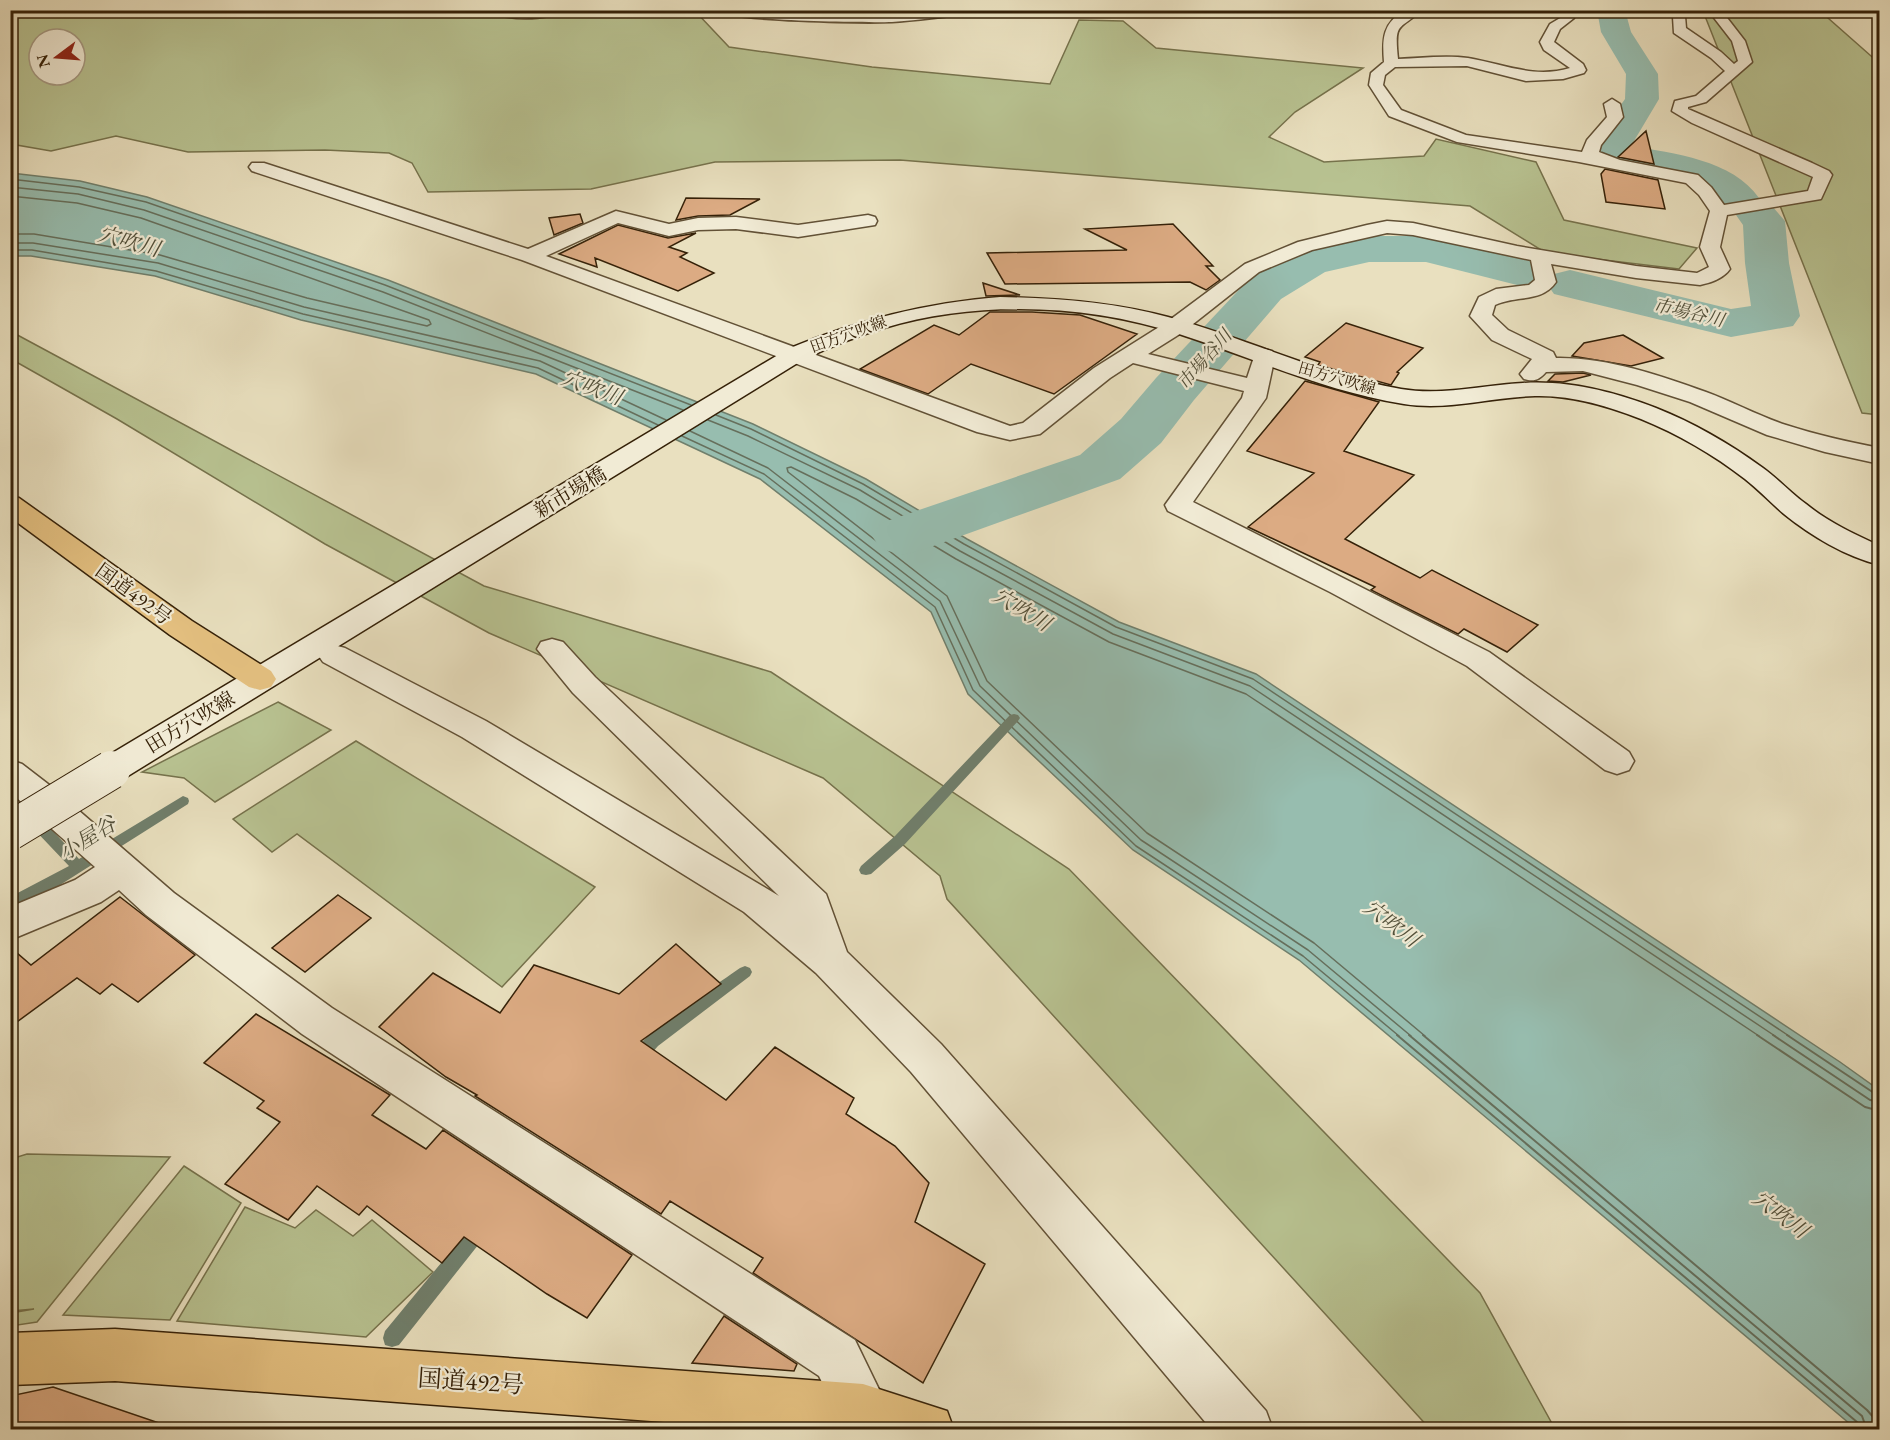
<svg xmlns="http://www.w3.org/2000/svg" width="1890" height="1440" viewBox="0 0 1890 1440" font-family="'EB Garamond','Noto Serif JP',serif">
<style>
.green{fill:#b8c291;stroke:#76724c;stroke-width:1.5;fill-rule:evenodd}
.water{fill:#97bdaf;stroke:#707f6c;stroke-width:1.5}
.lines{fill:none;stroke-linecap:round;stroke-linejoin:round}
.shore-far1{stroke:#666f5c;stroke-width:1.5}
.shore{stroke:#666f5c;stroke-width:2}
.stream{fill:#707f6c;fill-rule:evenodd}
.river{fill:#97bdaf;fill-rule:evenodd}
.building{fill:#dcab83;stroke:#352108;stroke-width:1.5}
.street-casing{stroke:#625136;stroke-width:3}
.secondary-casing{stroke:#352108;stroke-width:3}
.highway-casing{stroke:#352108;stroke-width:3}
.street{fill:#f1ebd5;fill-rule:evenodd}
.secondary{fill:#f1ebd5;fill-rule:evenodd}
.highway{fill:#e4c080;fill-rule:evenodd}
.secondary-bridge-casing{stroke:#352108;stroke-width:40;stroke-linecap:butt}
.secondary-bridge{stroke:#f1ebd5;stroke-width:38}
.labels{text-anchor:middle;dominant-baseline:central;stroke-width:4.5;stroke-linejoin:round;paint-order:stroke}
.far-street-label{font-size:16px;fill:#352108;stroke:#f1ebd5}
.far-water-label{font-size:18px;font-style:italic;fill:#52503a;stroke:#f1ebd5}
.street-label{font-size:20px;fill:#352108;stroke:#f1ebd5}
.water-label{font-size:21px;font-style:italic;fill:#52503a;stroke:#f1ebd5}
.near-street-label{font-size:24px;fill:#352108;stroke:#f1ebd5}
</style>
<rect width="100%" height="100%" fill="#e9e0bf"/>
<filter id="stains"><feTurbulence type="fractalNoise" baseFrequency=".00333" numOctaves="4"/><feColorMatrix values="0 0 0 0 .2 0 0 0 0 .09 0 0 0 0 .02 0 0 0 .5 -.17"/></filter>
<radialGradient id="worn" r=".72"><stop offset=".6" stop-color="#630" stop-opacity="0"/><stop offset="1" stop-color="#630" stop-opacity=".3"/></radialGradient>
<path class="green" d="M10,11h685l34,36 143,20 178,17 29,-64 44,1 33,27 207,20 -68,44 -26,25 55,25 100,-6 12,-17 100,23 28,58 133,28 -18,21 -133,-16 -76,-47 -570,-46 -185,2 -124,27 -163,3 -16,-29 -23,-10 -64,-3 -137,2 -72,-16 -65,15 -40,-7zM39,39h36v36h-36z
M1703,11h117l59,52v352l-17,-2z
M10,331l474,255 287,86 298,197 411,424 75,136h-125l-483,-530 -7,-23 -117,-98 -334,-145 -164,-89 -208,-125 -106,-60z
M278,702l53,28 -116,72 -31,-24 -42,-6z
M356,741l239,146 -93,100 -205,-153 -25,18 -39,-33z
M27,1154l143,3 -133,165 -26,4v-13l23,-4 -23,2v-152z
M184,1166l57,37 -71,117 -107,-5z
M245,1207l50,21 21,-18 37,26 19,-16 61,52 -67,65 -189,-16z"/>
<path class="water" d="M11,173l69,8 67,16 241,83 365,144 113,55 101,60 152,83 137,52 584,388 39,28v339h-23l-557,-469 -166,-110 -165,-156 -37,-82 -171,-133 -224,-105 -235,-54 -146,-44 -124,-20h-20z"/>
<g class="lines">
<path class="shore-far1" d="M10,179l69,8 67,15 239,83 306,120
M10,187l68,7 66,16 239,82 300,118
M10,196l67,7 64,15 288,102 2,4 -4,2 -120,-28 -147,-43 -126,-21h-24
M10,243h23l125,20 146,44 236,54 126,59
M10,250h22l124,21 147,43 235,54 120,57
M716,415l35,14 112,55 101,60 152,83 137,52 536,357
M708,420l40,16 112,54 100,61 153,83 137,52 525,350
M690,431l78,37 172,133 40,85 161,154 167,110 103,86
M682,436l82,38 171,133 38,83 163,156 167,110 96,80
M1425,1036l-111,-93 -167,-110 -160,-152 -40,-85 -159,-124 -1,-4 4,-1 65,32 100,60 153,83 137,52 513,342"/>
<path class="shore" d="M1397,1035l460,387 2,8
M1409,1035l453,381 5,14
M1423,1035l444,375 7,8 2,12
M1757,1035l108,72 15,4
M1773,1035l97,65 10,2
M1787,1035l87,58 6,1"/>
<path class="stream" d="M1014,714l4,1 2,3 -2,3 -113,123 -34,30 -5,1 -5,-1 -2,-4 2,-4 34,-30 115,-121z
M10,792l6,2 1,3 -1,3 -5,2z
M183,796l5,2 1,3 -1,3 -128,81 -50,25v-13l59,-31 -39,-41 -2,-4 2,-4h10l39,42z
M745,966l5,2 2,4 -2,4 -92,70 -14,16 -5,2 -5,-2 -3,-5c11,-25 84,-71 109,-89z
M480,1220l6,3 3,6 -3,6 -87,110 -7,2 -7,-2 -2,-7 2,-7 89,-108z"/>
<path class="river" d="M1597,10h28l6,22 27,42 1,25 -28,47c42,7 102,14 128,52l-3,5 16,3 13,15 4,42 11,53 -7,10 -62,11 -177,-43 -7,-10 7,-10 16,-4 161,39 20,-3 -6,-43 -2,-38 -7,-10 4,-5c-21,-4 -37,-21 -58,-29 -27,-11 -58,-12 -86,-19l-6,-8 9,-18 26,-37 1,-25 -25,-42z
M1369,236h57l111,26 7,10 -7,10 -16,4 -95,-24h-57l-44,10 -44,27 -87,101 -33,43 -41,36 -195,70 -22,6 -22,-6 -9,-13 9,-13 199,-68 41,-36 35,-41 93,-99 45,-26z"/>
</g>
<path class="building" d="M1646,131l8,33 -36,-7z
M1605,169l53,11 7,29 -59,-7 -5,-28z
M686,198l74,1 -30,16 -32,1 -22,4z
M580,214l3,9 -29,12 -5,-17z
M1173,224l40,42h-7l14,14 -14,10 -16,-8 -185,2 -18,-31 140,-3 -42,-21z
M618,225l50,13 28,-5 -27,14 18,6 -7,4 34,16 -36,18 -83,-33 2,9 -38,-13z
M983,283l37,12 -34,1z
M990,312h42l48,3 57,19 -83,60 -83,-30 -43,30 -68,-25 74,-44 25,10z
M1346,323l77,25 -26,24 2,1 -8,12 -73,-20 2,-3 -15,-5z
M1623,335l40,23 -32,8 -59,-10 12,-13z
M1583,373l8,2 -28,7 -15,-1 7,-7z
M1305,381l74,21 -35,49 70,24 -69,64 75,39 12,-8 106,55 -31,27 -43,-23 -6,5 -87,-44 4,-3 -127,-60 66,-54 -67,-22z
M338,895l33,23 -66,54 -33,-24z
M120,897l75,58 -57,47 -26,-18 -12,10 -23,-16 -67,49v-80l21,18z
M676,944l45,40 -80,57 85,59 49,-53 79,51 -8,16 49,32 34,37 -14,39 70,42 -62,119 -170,-110 10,-15 -93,-57 -9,13 -186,-118 2,-1 -31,-18 -67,-50 54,-54 67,40 34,-48 85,29z
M256,1014l134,81 -18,20 54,34 17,-19 189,125 -45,63 -40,-24 -83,-57 -22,26 -75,-57 -8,9 -42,-29 -29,34 -63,-36 55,-62 -23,-14 7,-7 -60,-38z
M724,1316l73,48 -3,7 -102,-8z
M53,1387l109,37 -1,6h-151v-34z"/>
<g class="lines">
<g class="street-casing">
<path id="street" d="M489,10h73c-14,11 -59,11 -73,0z
M713,10l178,4 38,-4h52l-6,4c-28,2 -55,6 -83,8 -25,1 -165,-1 -179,-12z
M1405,10h17c-23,21 -28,11 -24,49 22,-1 48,-4 70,-1 36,6 66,21 102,10l-26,-18 -4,-8 10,-18 17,-10 7,4 -14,11 -6,13 29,22 3,6 -2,3 -21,6 -37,2 -59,-15 -72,1 -10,8 -2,10 18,25 65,25 116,17 5,-12 20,-23 -3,-13 8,-5 8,5 3,13 -22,28 -2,7 21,8 78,15 13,12 13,18 84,-14 5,-14 -121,-54 -20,-12 3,-10 21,-5 29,-25 -14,-13 -37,-25 -1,-16 -6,-7h14l4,6 1,12 35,24 13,12 4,-3 -6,-20 -24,-31h13l24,31 7,21 -46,40 -18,5v2l124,54 17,8 3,4 -11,24 -94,16 -7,32 10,22c-6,9 -20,14 -30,16l-64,-7 -85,-14 5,18c-14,21 -40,13 -61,23l-3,10 16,15 45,22 3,6c50,-1 103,17 150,34 27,10 53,24 80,33 31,10 62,17 94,23v16l-55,-12 -58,-17 -77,-33 -53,-17 -54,-14 -37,1c-7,8 -12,10 -22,7l-4,-5 12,-15 -40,-19 -22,-24 9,-19 17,-8 33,-4 6,-5 -4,-20 -118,-25 -26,-2 -75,17 -53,22 -76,60 -35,22 99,24 9,-27 8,-2 8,2 3,5 -9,42 -73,104 296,150 140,100 5,9 -5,9 -12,4 -12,-4 -138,-104 -137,-74 -162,-81 -3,-6 77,-107 2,-7 -111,-28 -23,15 -70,56 -30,6 -33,-8 -455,-172 -270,-89 -3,-4 3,-4h12l264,86 88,-38 53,13 29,-6 38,-1 62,8 70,-10 7,2 2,4 -2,4 -77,12 -62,-8 -38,1 -29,6 -51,-13 -72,33 464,170 13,-3 71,-55 73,-46 78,-58 53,-22 69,-17 20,-4 26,2 104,23 119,20 61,7 12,-6 -9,-20 10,-36 -11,-16 -13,-12 -107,-21 -122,-20 -68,-26 -20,-31 2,-12 13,-11c-2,-24 -1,-39 21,-52z
M552,639l11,3 32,35 231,217 21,58 94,92 325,367 7,19h-61l-301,-358 -95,-99 -72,-61 -282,-175 -139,-75 -5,-7 5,-7 11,-3 11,3 141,73 293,175 -206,-203 -36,-44 4,-7z
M10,760l12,4 26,20 126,109 158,115 523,332 34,70 -7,19h-38l-25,-53 -517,-342 -156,-119 -27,-25 -18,12 -91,38v-33l65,-27 20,-13 -85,-75z"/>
</g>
<g class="secondary-casing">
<path id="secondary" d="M1000,297c56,1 113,5 168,20 78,21 153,58 233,72 41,7 82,-4 122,-6 45,-3 92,9 133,25 38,15 74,36 107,60 15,11 28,25 43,36 22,18 48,30 74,42v19c-34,-8 -70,-30 -96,-51 -13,-11 -25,-24 -39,-35 -31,-24 -67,-45 -104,-60 -33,-13 -70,-24 -106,-23 -44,1 -87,15 -131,8 -77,-12 -151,-46 -225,-70 -93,-30 -201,-34 -295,-6 -27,8 -54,19 -80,31l-681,420 -12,4 -12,-4 -5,-9 5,-9 689,-412c69,-29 137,-46 212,-52z"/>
</g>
<g class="highway-casing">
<path id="highway" d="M10,496l9,2 173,123 79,50 5,8 -5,8 -11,3 -11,-3 -79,-52 -160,-118z
M115,1329l748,55 84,27 7,19h-182l-657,-49 -105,4v-52z"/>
</g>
<use href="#street" class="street"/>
<use href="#secondary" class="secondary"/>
<use href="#highway" class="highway"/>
<g class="secondary-bridge-casing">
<path id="secondary-bridge" d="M10,831l101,-61"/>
</g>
<use href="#secondary-bridge" class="secondary-bridge"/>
</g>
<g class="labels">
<g class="far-street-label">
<text transform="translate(848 334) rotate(-20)">田方穴吹線</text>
<text transform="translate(1337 378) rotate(16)">田方穴吹線</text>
</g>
<g class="far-water-label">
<text transform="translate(1689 312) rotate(13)">市場谷川</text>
<text transform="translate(1204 359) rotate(-49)">市場谷川</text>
</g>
<g class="street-label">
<text transform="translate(570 492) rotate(-31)">新市場橋</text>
<text transform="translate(134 594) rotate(36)">国道492号</text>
<text transform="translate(190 722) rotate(-31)">田方穴吹線</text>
</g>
<g class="water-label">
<text transform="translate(129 241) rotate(15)">穴吹川</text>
<text transform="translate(592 387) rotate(20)">穴吹川</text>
<text transform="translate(1022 609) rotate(31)">穴吹川</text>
<text transform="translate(87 838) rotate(-32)">小屋谷</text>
<text transform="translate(1392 923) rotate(37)">穴吹川</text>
<text transform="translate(1781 1214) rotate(37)">穴吹川</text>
</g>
<g class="near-street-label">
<text transform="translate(471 1381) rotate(4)">国道492号</text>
</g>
</g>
<rect width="1890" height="1440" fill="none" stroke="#e9e0bf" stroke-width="36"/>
<rect x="12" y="12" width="1866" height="1416" fill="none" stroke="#352108" stroke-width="3"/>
<rect x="18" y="18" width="1854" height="1404" fill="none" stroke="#352108" stroke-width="1.5"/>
<g transform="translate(57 57) rotate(254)"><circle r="28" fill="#f1ebd5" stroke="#a69a83" stroke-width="1.5"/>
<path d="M0-4.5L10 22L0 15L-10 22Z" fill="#8f2418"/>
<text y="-9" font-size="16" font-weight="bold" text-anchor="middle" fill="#352108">N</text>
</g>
<rect width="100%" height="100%" filter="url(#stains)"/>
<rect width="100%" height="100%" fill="url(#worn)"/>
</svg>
